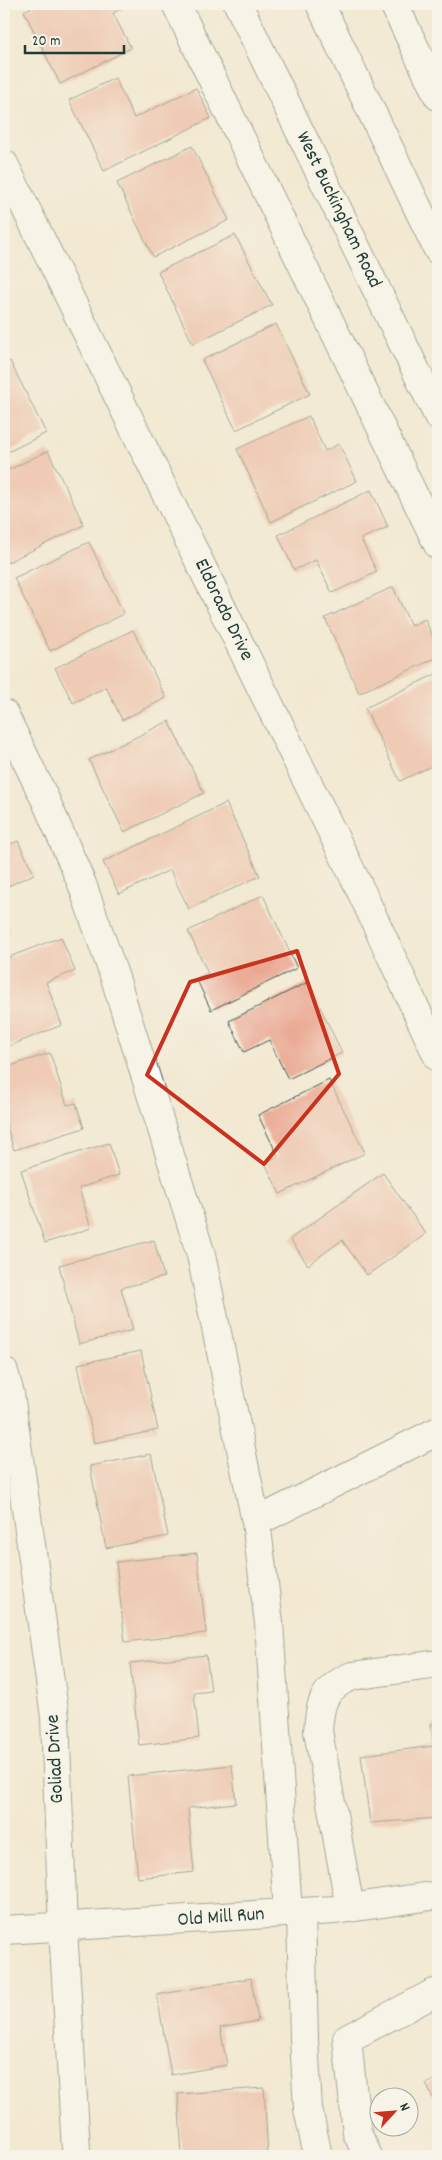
<svg xmlns="http://www.w3.org/2000/svg" width="442" height="2160" viewBox="0 0 442 2160" font-family="Dekko,sans-serif">
<style>
.building{fill:#eaa792}
.lines{fill:none;stroke-linecap:round;stroke-linejoin:round}
.minor-casing{stroke:#3f574c;stroke-width:30}
.major-casing{stroke:#3f574c;stroke-width:30}
.minor{stroke:#fff;stroke-width:28}
.major{stroke:#fff;stroke-width:28}
.marked{fill:none;stroke:#c8321e;stroke-width:4;stroke-linejoin:round}
.labels{text-anchor:middle;dominant-baseline:central;stroke-width:4;stroke-linejoin:round;paint-order:stroke}
.street-label{font-size:20px;fill:#1f3d34;stroke:#f7f3e8}
</style>
<rect width="100%" height="100%" fill="#f7f3e8"/>
<filter id="ink" filterUnits="userSpaceOnUse"><feTurbulence type="fractalNoise" baseFrequency=".02" numOctaves="2"/><feDisplacementMap in="SourceGraphic" scale="10" xChannelSelector="R" yChannelSelector="G"/><feConvolveMatrix kernelMatrix="1 2 1 2 8 2 1 2 1" color-interpolation-filters="sRGB"/></filter>
<filter id="wash" filterUnits="userSpaceOnUse"><feTurbulence type="fractalNoise" baseFrequency=".0096" numOctaves="4" result="noise"/><feDisplacementMap in="SourceGraphic" scale="20" xChannelSelector="R" yChannelSelector="G"/><feGaussianBlur stdDeviation="1.12" result="paint"/><feColorMatrix in="noise" values="0 0 0 0 0 0 0 0 0 0 0 0 0 0 0 0 0 1.4 0 .05"/><feComposite in="paint" operator="in"/></filter>
<g filter="url(#wash)">
<rect width="100%" height="100%" fill="#f3e9d3"/>
<g id="blocks">
<path class="building" d="M38,4h87l1,2 -13,7 18,35 -71,36 -36,-73z
M115,78l19,40 62,-30 15,30 -107,53 -35,-71z
M192,146l37,74 -76,37 -36,-74z
M235,235l37,70 -79,39 -35,-72z
M276,324l34,70 -74,36 -34,-70z
M10,361l36,72 -42,21v-90z
M309,416l16,35 14,-7 18,37 -86,41 -34,-73z
M48,451l36,74 -80,39v-92z
M371,490l17,37 -27,12 16,33 -45,21 -16,-33 -22,10 -16,-35z
M89,542l35,72 -74,37 -36,-73z
M393,587l18,39 14,-7 13,30v8l-79,36 -34,-75z
M133,630l33,68 -44,22 -16,-33 -33,16 -18,-35z
M438,673v90l-38,18 -35,-73z
M169,721l35,72 -80,39 -35,-72z
M226,803l34,73 -71,33 -19,-39 -51,24 -16,-32z
M18,841l16,33 -30,14v-41z
M263,895l34,73 -86,42 -15,-32 12,-5 -20,-42z
M4,919l6,12 -6,3z
M61,937l14,34 -29,11 16,43 -58,23v-89z
M308,982l34,71 -54,26 -19,-39 -25,12 -15,-31z
M50,1053l17,52 9,-2 8,25 -70,22 -10,-32v-50z
M329,1080l36,73 -85,41 -15,-31 13,-7 -20,-41z
M109,1143l10,32 -40,13 12,40 -46,15 -24,-73z
M383,1173l43,61 -59,41 -25,-35 -34,25 -18,-26z
M154,1240l10,37 -43,11 12,42 -54,14 -20,-79z
M141,1351l17,79 -64,13 -16,-79z
M151,1454l17,82 -62,12 -16,-82z
M197,1553l9,80 -81,9 -9,-80z
M206,1655l5,36 -17,2 5,45 -60,7 -9,-82z
M438,1723v95l-68,5 -9,-68 73,-9 -3,-22z
M232,1765l4,38 -48,5 6,64 -56,6 -10,-102z
M251,1978l7,43 -38,7 7,37 -56,10 -14,-80z
M438,2078v30l-12,-24z
M264,2088l4,68h-86l-4,-62z"/>
</g>
</g>
<g filter="url(#ink)">
<use href="#blocks" fill-opacity="0" stroke="#3f574c" stroke-width="1"/>
<g class="lines">
<g class="minor-casing">
<path id="minor" d="M176,4l262,541
M394,4l44,92
M4,164l357,727 77,166
M4,714l41,85 37,85 33,94 86,277 55,267 13,101 19,290
M4,1372l6,22 45,323 8,211 13,222
M256,1522l182,-91
M350,1908l-32,-177c2,-28 5,-43 34,-55l86,-12
M301,1912l3,127 4,70 10,47
M4,1930l331,-20 103,-15
M368,2156l-11,-23 -10,-94 87,-46h4"/>
</g>
<g class="major-casing">
<path id="major" d="M238,4l200,412
M320,4l118,246"/>
</g>
<use href="#minor" class="minor"/>
<use href="#major" class="major"/>
</g>
</g>
<path d="M0 0H442V2160H0ZM297,951l42,123 -75,90 -117,-89 43,-93z" fill="#f3e9d3" fill-opacity=".55" fill-rule="evenodd"/>
<path class="marked" d="M297,951l42,123 -75,90 -117,-89 43,-93z"/>
<g class="labels">
<g class="street-label">
<text transform="translate(338 210) rotate(64)">West Buckingham Road</text>
<text transform="translate(223 610) rotate(64)">Eldorado Drive</text>
<text transform="translate(56 1759) rotate(-93)">Goliad Drive</text>
<text transform="translate(221 1918) rotate(-4)">Old Mill Run</text>
</g>
</g>
<rect width="442" height="2160" fill="none" stroke="#f7f3e8" stroke-width="20"/>
<g transform="translate(394 2112) rotate(64)"><circle r="24" fill="#f7f3e8" stroke="#a1aaa0"/>
<path d="M0-4L9 19L0 12L-9 19Z" fill="#c8321e"/>
<text y="-8" font-size="14" font-weight="bold" text-anchor="middle" fill="#1f3d34">N</text>
</g>
<path d="M25 45v8h99v-8" fill="none" stroke="#1f3d34" stroke-width="2.5"/>
<text x="32" y="45" font-size="15" fill="#1f3d34" stroke="#f7f3e8" stroke-width="4" paint-order="stroke">20 m</text>
</svg>
